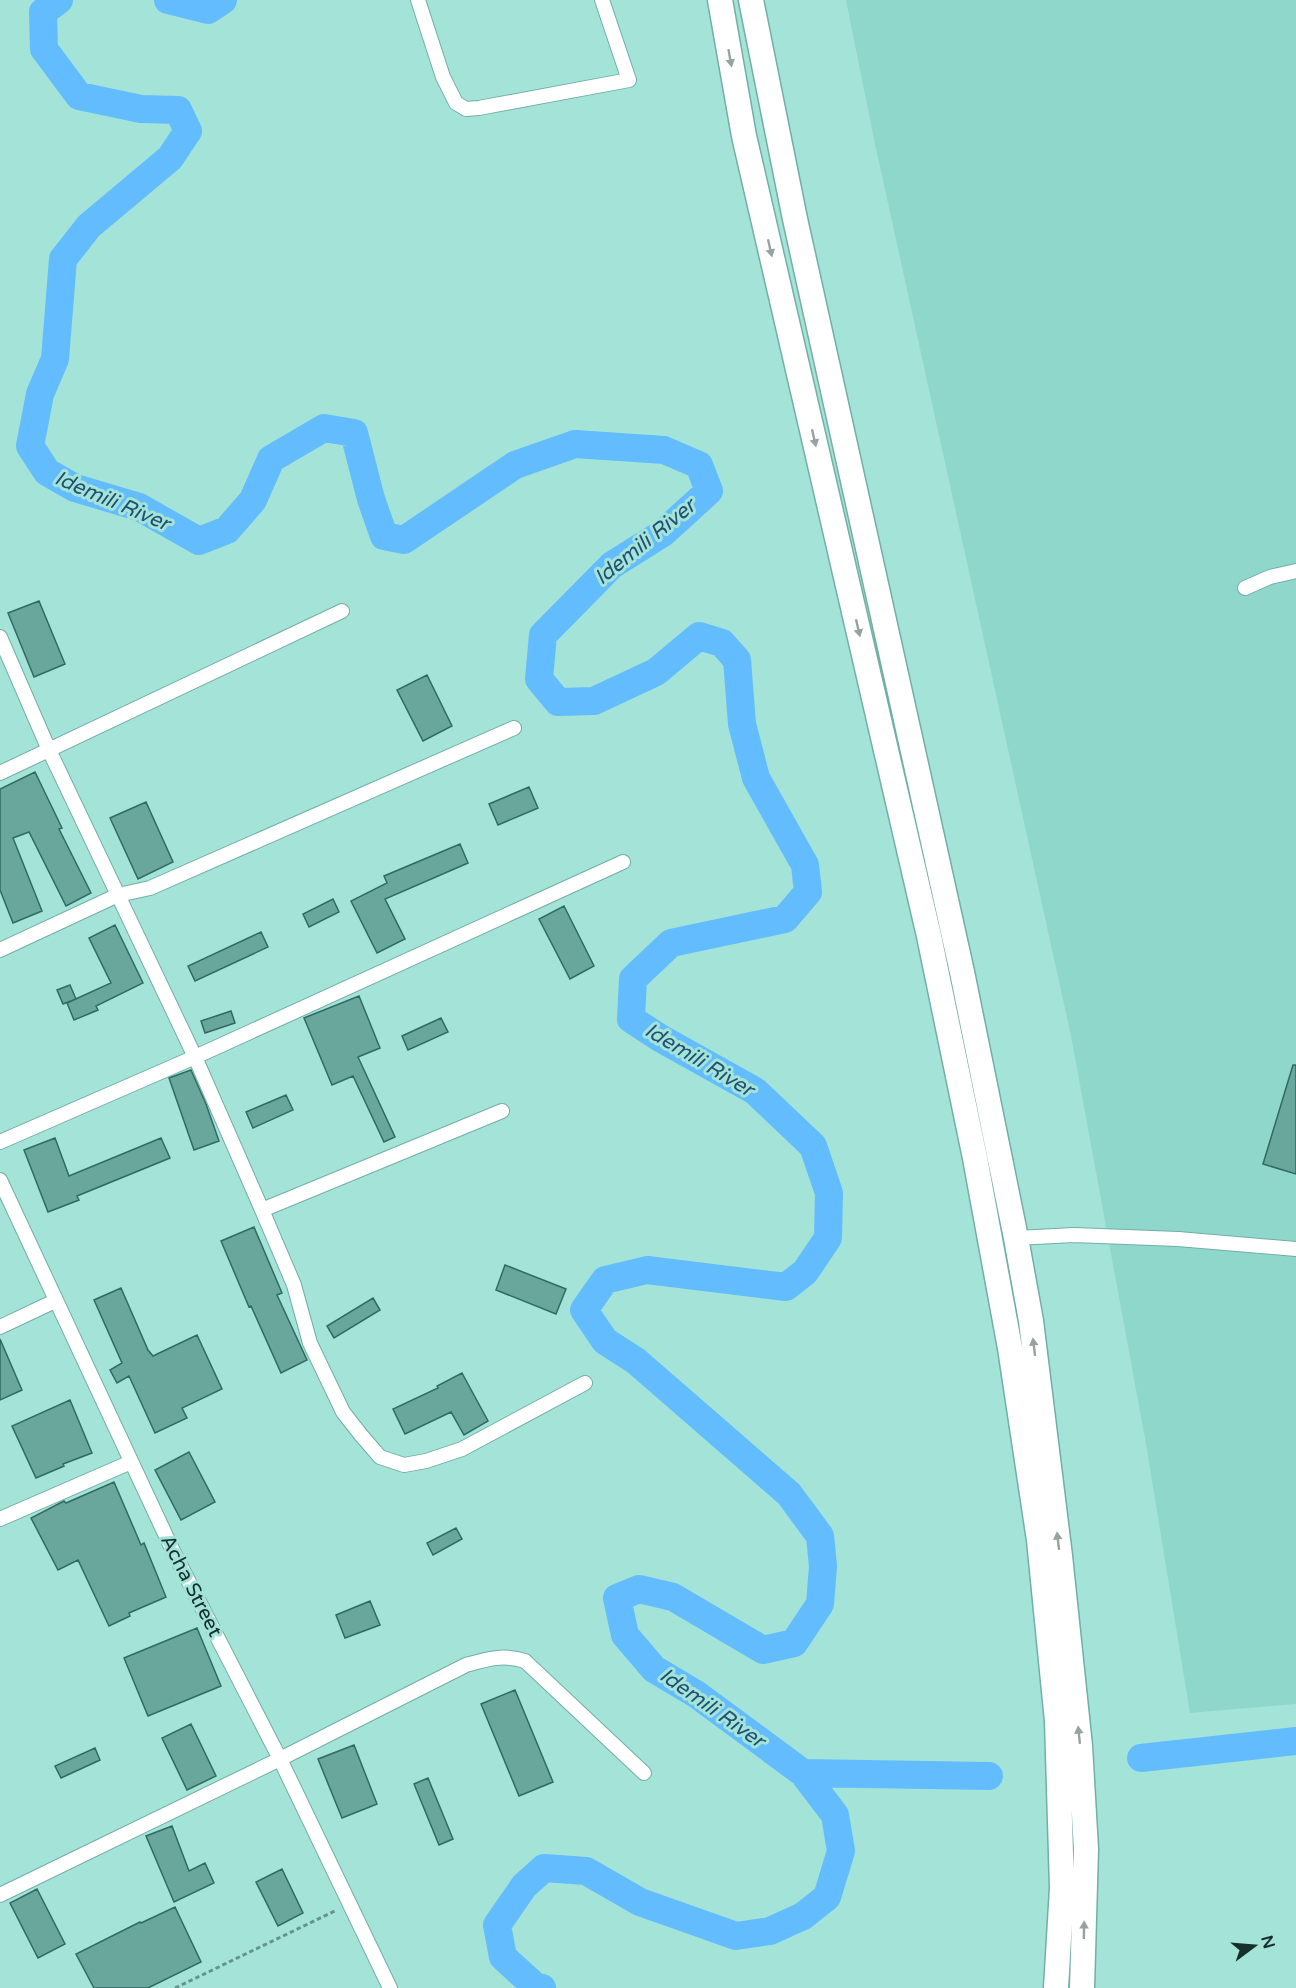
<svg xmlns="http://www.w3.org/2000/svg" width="1296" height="1988" viewBox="0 0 1296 1988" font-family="'Varela Round',sans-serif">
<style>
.built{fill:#8fd7cb}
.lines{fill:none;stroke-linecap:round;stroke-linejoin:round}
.river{stroke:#63bcfd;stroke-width:28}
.building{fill:#69a69c;stroke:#2e6c63;stroke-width:1.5}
.street-casing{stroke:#72afa5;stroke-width:16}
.highway-casing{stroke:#72afa5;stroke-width:27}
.path{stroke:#66948c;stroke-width:3;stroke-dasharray:4.5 3;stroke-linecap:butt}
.street{stroke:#fff;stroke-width:14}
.highway{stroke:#fff;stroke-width:24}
.oneway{fill:#96a2a0}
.labels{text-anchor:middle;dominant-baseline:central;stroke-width:6;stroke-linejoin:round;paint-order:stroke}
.street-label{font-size:20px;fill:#16302c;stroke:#a4e3d8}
.water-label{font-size:21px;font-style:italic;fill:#225072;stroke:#a4e3d8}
</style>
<rect width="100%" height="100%" fill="#a4e3d8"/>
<path class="built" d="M846,0h450v1704l-106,9 -44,-269 -75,-408 -196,-892z"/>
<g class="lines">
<path class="river" d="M59,0l-16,12 1,37 35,47 62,13 37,1 10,21 -18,27 -81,68 -26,33 -8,100 -15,35 -10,52 17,26 28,16 64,19 60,34 28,-11 26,-30 18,-41 53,-31 30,5 17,66 13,37 20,4 111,-75 60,-21 89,6 35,15 10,26 -46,42 -51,32 -69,70 -4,44 19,23 36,-1 62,-29 43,-36 23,7 15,17 5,64 14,54 49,87 3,27 -23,27 -114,24 -38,36 -2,40 29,19 95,53 58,55 16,47 -1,45 -23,34 -19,15 -139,-17 -42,10 -21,30 21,31 31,20 153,133 31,42 3,30 -3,38 -26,39 -31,7 -90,-53 -34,-8 -22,9 8,37 29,34 42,25 107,79 32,42 6,36 -14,46 -24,19 -33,15 -34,5 -96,-34 -54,-31 -42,-3 -20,18 -27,39 6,32 32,29 7,2
M168,0l40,10 15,-10
M1141,1758l155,-17
M803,1773l186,3"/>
</g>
<path class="building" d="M39,601l26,63 -31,13 -26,-64z
M427,675l25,51 -29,15 -26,-51z
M35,772l27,56 -3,1 32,64 -25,13 -37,-74 -16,6 29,73 -29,12 -13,-33v-101z
M529,787l9,21 -40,17 -9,-21z
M146,802l27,60 -35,17 -28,-61z
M460,844l8,19 -83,36 20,40 -28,14 -26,-52 36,-18 -3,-7z
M333,899l6,13 -30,15 -6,-13z
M564,906l30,60 -24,13 -31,-60z
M115,925l28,58 -47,23 2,4 -24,10 -7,-17 44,-20 -22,-45z
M261,932l7,15 -73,34 -7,-15z
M70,985l6,14 -13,5 -6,-14z
M359,996l21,52 -22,9 37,80 -11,5 -31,-66 -21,9 -28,-67z
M231,1011l4,12 -30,10 -4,-12z
M441,1018l7,14 -40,18 -6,-14z
M1293,1065h3v109l-33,-10z
M191,1070l15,34 13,37 -25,9 -25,-72z
M286,1095l7,15 -40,18 -7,-16z
M55,1138l14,38 92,-38 9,20 -93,38 2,4 -31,12 -24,-62z
M254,1227l28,66 -5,2 30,65 -26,13 -30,-67 -2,1 -28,-66z
M505,1265l61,24 -10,25 -60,-24z
M121,1288l27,62 5,6 44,-21 25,54 -40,19 5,10 -32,15 -26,-57 -12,7 -7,-13 12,-7 -28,-63z
M373,1298l7,12 -46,28 -7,-12z
M0,1339l22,51 -22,10z
M462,1373l26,48 -24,14 -13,-23 -46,22 -12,-25 45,-21 -1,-2z
M70,1400l22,53 -29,11 1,2 -28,12 -24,-52z
M189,1452l26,50 -34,18 -26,-50z
M114,1482l27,63 3,-2 22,54 -37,16 1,3 -21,10 -31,-66 -20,10 -27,-52 33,-17 2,2z
M456,1528l6,11 -29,16 -6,-12z
M370,1601l10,24 -35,13 -9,-23z
M197,1628l24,58 -73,30 -24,-58z
M515,1690l38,92 -34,14 -38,-92z
M191,1724l25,52 -29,14 -25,-52z
M354,1745l23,59 -35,14 -24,-59z
M95,1748l5,12 -39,18 -6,-12z
M428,1778l25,61 -14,6 -25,-61z
M172,1826l17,45 16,-8 9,20 -40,19 -28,-66z
M282,1869l21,44 -25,13 -22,-44z
M37,1889l28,55 -27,14 -28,-55z
M175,1907l26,55 -53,26h-54l-18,-34 64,-32 1,1z"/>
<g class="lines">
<g class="street-casing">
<path id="street" d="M418,0l25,77 13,26 10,6 13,-1 150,-28 -27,-80
M1245,588l25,-11 26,-6
M0,637l49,113 146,307 67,153 32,75 16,58 33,69 18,23 19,22 24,8 22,-4 36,-12 123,-66
M0,773l342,-162
M0,950l118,-55 32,-7 364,-160
M0,1142l195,-85 428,-195
M0,1180l173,371 107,208 110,229
M262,1210l240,-99
M1016,1238l58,-3 104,4 118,10
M0,1327l55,-26
M0,1519l131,-57
M0,1895l280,-136 186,-94c21,-6 38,-11 59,-4l119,112"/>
</g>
<g class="highway-casing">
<path id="highway" d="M720,0l24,136 185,800 46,222 35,190 29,192 18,181 5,167 -6,100
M751,0l44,219 167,753 54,266 15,83 29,235 20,190 6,103 -4,139"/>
</g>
<path class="path" d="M175,1988l162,-78"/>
<use href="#street" class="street"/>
<use href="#highway" class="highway"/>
</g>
<defs><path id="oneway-solid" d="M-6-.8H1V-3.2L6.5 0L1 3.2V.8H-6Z" transform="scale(1.5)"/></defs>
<g class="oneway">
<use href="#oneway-solid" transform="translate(730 58) rotate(80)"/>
<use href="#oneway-solid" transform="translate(770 248) rotate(77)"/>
<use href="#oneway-solid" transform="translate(814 438) rotate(77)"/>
<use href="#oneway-solid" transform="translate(858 628) rotate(77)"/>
<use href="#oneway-solid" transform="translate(1034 1347) rotate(-97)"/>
<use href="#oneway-solid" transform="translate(1058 1541) rotate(-97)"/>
<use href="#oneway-solid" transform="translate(1079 1735) rotate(-96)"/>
<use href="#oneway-solid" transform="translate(1084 1930) rotate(-89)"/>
</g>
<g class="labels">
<g class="street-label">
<text transform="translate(191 1586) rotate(63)">Acha Street</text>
</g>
<g class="water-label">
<text transform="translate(112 501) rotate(23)">Idemili River</text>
<text transform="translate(645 542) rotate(-39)">Idemili River</text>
<text transform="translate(699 1060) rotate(31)">Idemili River</text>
<text transform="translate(712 1708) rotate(35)">Idemili River</text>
</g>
</g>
<g transform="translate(1254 1946) rotate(74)" stroke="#a4e3d8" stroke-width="4.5" paint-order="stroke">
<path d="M0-4.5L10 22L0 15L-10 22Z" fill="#16302c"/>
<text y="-9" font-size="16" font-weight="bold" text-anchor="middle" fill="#16302c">N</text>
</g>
</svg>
